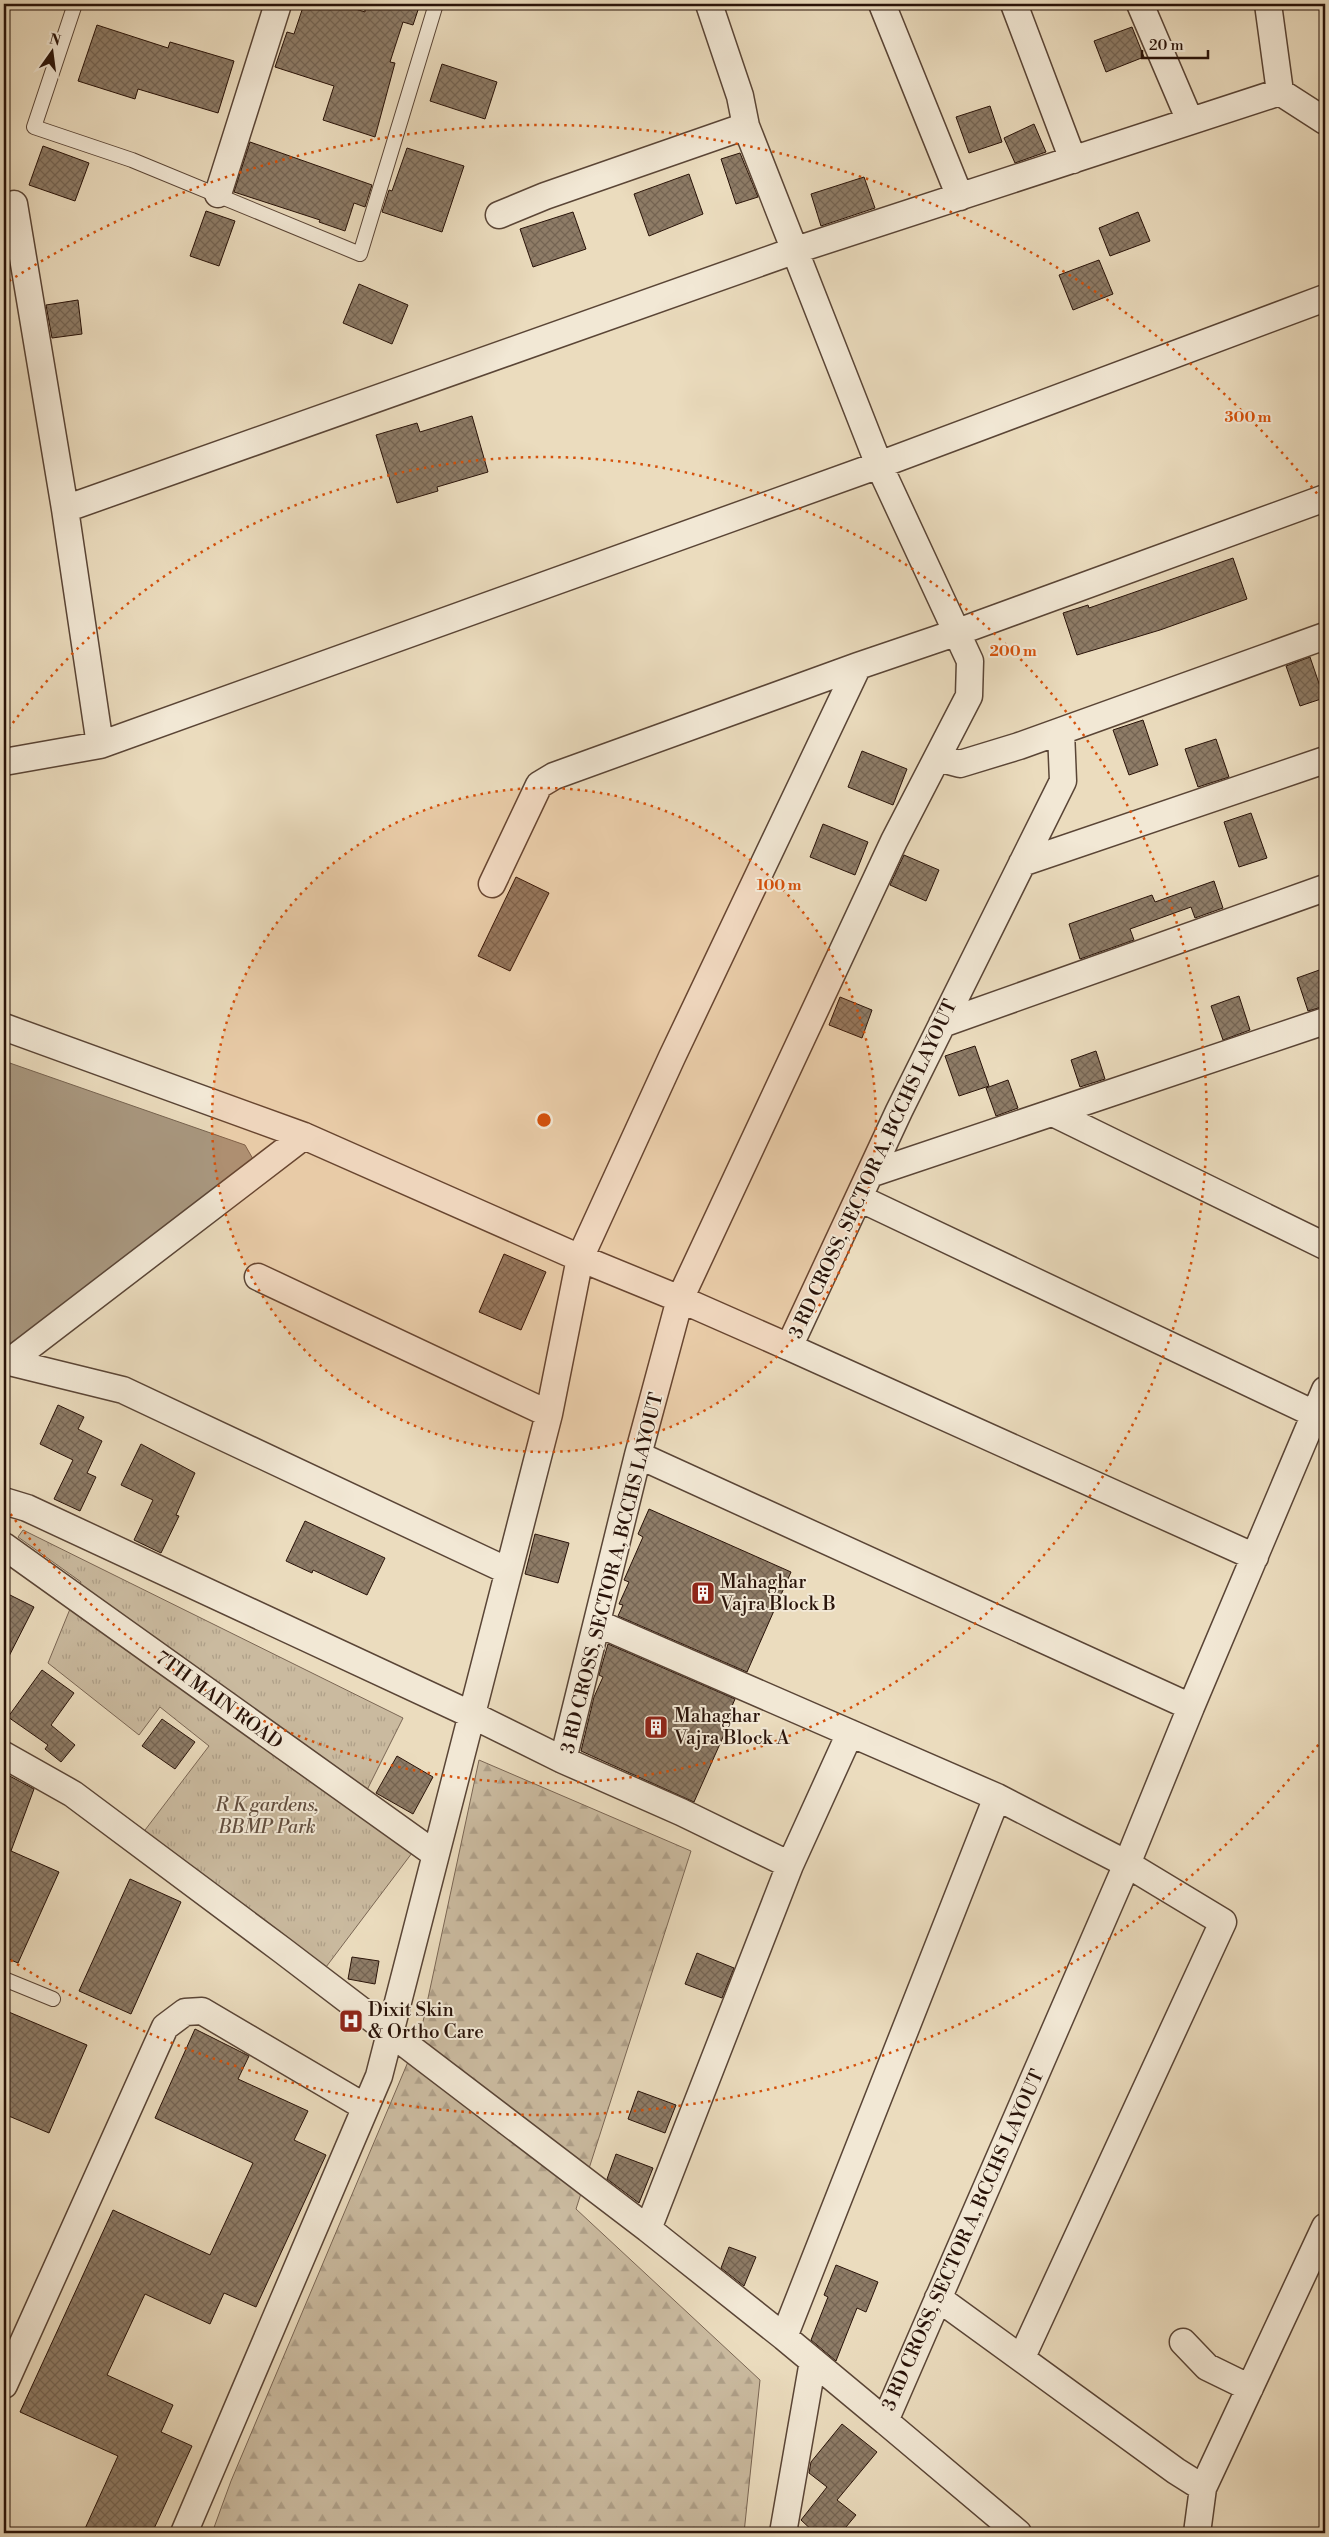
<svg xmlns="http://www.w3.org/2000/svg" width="1329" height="2537" viewBox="0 0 1329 2537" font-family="'Libre Bodoni',serif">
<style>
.grass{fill:url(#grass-tufts);stroke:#7a6654}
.forest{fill:url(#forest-firs);stroke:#7a6654}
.water{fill:#a99880;stroke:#766350}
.building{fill:url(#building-cross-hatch);stroke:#291309}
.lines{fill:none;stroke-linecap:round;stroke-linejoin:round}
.lane-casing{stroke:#5a4536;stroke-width:16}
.street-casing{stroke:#5a4536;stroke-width:29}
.lane{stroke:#f2e8d5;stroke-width:14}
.street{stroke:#f2e8d5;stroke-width:26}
.ring{fill:none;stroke:#d5520c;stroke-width:2.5;stroke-dasharray:2.5 5}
.labels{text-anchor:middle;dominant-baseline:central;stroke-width:4;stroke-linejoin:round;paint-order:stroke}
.street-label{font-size:19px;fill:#291309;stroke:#f2e8d5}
.poi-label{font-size:19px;fill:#291309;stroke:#f2e8d5;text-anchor:start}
.park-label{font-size:19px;font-style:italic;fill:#614d3e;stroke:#f2e8d5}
.centre{fill:#d5520c;stroke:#f2e8d5;stroke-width:2.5}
.ring-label{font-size:15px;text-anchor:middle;font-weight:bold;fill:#d5520c;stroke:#f2e8d5;stroke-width:4;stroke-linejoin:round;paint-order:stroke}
</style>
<defs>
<pattern id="grass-tufts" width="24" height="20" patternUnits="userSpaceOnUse" patternTransform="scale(1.25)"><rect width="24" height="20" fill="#caba9f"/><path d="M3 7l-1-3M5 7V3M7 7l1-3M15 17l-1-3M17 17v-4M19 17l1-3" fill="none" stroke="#ae9f88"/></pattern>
<pattern id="forest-firs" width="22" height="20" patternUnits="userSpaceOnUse" patternTransform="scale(1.25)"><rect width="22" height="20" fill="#caba9f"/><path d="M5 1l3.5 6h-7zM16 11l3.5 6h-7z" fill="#ae9f88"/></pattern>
<pattern id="building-cross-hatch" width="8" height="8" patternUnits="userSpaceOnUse" patternTransform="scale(1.25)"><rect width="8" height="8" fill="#8e7c67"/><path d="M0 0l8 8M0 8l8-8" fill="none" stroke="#746453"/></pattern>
</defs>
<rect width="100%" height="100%" fill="#ebdcbe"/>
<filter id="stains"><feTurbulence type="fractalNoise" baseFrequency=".004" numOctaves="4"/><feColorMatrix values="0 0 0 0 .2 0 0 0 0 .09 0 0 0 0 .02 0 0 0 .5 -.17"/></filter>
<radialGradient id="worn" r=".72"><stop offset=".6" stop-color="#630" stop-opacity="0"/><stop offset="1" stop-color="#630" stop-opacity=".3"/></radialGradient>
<path class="grass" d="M23,1530l380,188 -47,94 56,41 -89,118 -181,-137 67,-88 -49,-39 -21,28 -91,-72 33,-81 -63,-45z"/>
<path class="forest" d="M479,1760l212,91 -115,358 184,171 -16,153h-532l19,-52 190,-450z"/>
<path class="water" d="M4,1061l241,84 12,21 -249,185 -4,-4z"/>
<path class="building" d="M304,4h36l25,8v-2l-6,-3v-3h61l-7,21 -10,-3 -13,40 5,1 -20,74 -52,-17 11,-34 -59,-19 12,-35 7,2z
M97,25l71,23 2,-6 64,19 -16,52 -80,-24 -3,10 -57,-18z
M1132,27l12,30 -38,15 -12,-31z
M442,64l55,18 -12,37 -55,-18z
M990,106l12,36 -33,11 -13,-36z
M1034,124l12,28 -31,11 -11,-25z
M250,142l122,43 -7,22 -11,-4 -9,28 -26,-9 1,-2 -86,-28z
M43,146l46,17 -14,38 -46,-16z
M407,148l57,18 -22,66 -60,-20 7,-22 3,1z
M740,153l18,44 -22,7 -15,-45z
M689,174l14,40 -54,22 -15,-42z
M864,177l11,31 -54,18 -10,-32z
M206,211l29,10 -16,45 -29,-10z
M573,212l13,37 -53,18 -13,-38z
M1138,212l12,29 -40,15 -11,-28z
M1099,260l14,34 -40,16 -14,-35z
M359,284l49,21 -16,39 -49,-21z
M78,300l4,34 -30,4 -6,-33z
M472,416l16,56 -51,15 1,4 -41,12 -21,-68 41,-12 3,9z
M1233,558l14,41 -87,31 -83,25 -14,-42 25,-8 1,3z
M1310,657l14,41 -24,8 -14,-40z
M1143,720l15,45 -29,10 -16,-45z
M1216,739l13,38 -31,10 -13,-38z
M862,751l45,18 -14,36 -45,-18z
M1251,813l16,45 -28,9 -15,-45z
M823,824l45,18 -13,33 -45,-18z
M904,855l35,15 -13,31 -36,-16z
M516,877l33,16 -39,78 -32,-15z
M1214,881l9,27 -28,10 -4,-11 -61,22 4,11 -54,19 -11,-35 83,-29 3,7z
M1325,968v38l-17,5 -11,-33z
M1239,996l11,34 -27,10 -12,-34z
M840,997l32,13 -10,28 -33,-13z
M975,1046l14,40 -30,10 -14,-40z
M1096,1051l9,28 -25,8 -9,-27z
M1008,1080l10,28 -22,8 -10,-28z
M504,1254l42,18 -25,58 -42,-18z
M58,1405l26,12 -6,12 24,12 -15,32 9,4 -16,34 -26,-12 19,-39 -33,-16z
M141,1444l54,29 -19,42 3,1 -18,37 -27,-13 19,-40 -32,-15z
M649,1509l142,63 -44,100 -129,-56 5,-11 -4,-1 10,-22 -5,-2 19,-43 -5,-3z
M305,1521l80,37 -18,37 -54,-25 -1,3 -26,-12z
M535,1534l34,9 -11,40 -33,-9z
M4,1592l30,15 -30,59z
M608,1644l127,55 -3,7 4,2 -42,94 -113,-51 13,-54 9,-20 -4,-2z
M42,1670l32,23 -23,32 24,20 -14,17 -16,-13 3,-4 -40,-28z
M162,1719l33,23 -20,27 -33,-23z
M397,1756l36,21 -20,37 -37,-21z
M4,1773l30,16 -23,62 48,21 -41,91 -14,-6z
M130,1879l51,23 -50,112 -52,-23z
M697,1953l37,15 -12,30 -37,-14z
M352,1957l27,4 -4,23 -27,-5z
M4,2010l83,35 -38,88 -45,-19z
M195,2029l54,27 -11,23 70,32 -14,29 32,15 -70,152 -32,-14 -14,31 -65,-30 -38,81 66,30 -12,27 31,14 -40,87h-69l35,-77 -98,-44 93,-202 97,45 43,-92 -98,-45z
M638,2091l38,14 -11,28 -37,-14z
M616,2154l37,14 -14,35 -32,-24z
M729,2247l27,10 -12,29 -23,-18z
M836,2265l42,17 -12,30 -9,-4 -21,53 -25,-21 17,-43 -4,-2z
M842,2424l35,28 -40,48 19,15 -15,18h-26l-14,-13 26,-33 -18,-14 2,-11z"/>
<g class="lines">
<g class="lane-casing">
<path id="lane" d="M75,4l-41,123 98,33 228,94 76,-250
M4,1979l49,20"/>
</g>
<g class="street-casing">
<path id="street" d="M709,4l31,92 6,30 133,339 91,196 -1,35 -75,145 -214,458 -100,-41 92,-201 186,-391
M882,4l78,193
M1014,4l59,156
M1140,4l50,117
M1268,4l12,88 45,29
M218,194l60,-190
M14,204l51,305 35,236
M499,215l46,-19 201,-70
M65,509l731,-259 484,-158
M937,758l23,6 59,-18 306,-110
M4,762l96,-17 779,-280 446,-167
M1022,863l303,-103
M492,884l47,-99 15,-9 304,-110 97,-33 370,-135
M942,1024l383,-136
M4,1027l300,109 276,122 -31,156 -170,662 -195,457
M1053,1113l272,133
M870,1174l455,-153
M859,1198l466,221
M258,1277l291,137
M789,1347l466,210
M9,1362l114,28 385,181
M9,1362l295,-226
M638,1455l553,252 -64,157 96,58 -201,435
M4,1501l23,7 443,206 93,46
M4,1546l431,308
M597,1623l400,174 -213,540
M1191,1707l134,-317
M4,1755l69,39 209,156 366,279
M997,1797l130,67 -242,557 -101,-84 -136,-108 142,-364 -109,-53 -118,-52 75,-305 42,-156 109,48 110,-236 164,-330 -2,-50
M790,1865l60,-132
M938,2298l238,173 27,17 -6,45
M1183,2342l24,25 43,21
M4,2385l161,-358 20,-15 17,-1 163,96
M885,2421l133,112
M1203,2488l122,-261
M783,2533l30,-172"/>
</g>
<use href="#lane" class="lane"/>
<use href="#street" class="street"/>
</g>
<circle cx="544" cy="1120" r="332" fill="#d5520c" fill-opacity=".12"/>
<g class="ring">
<circle cx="544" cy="1120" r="332"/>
<path d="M4 735A663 663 0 1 1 4 1505"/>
<path d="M1323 1739A995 995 0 0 1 9 1959M9 281A995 995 0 0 1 1323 501"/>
</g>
<defs>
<g id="building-square" transform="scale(1.25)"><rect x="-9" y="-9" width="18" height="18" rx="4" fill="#8f2418" stroke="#f2e8d5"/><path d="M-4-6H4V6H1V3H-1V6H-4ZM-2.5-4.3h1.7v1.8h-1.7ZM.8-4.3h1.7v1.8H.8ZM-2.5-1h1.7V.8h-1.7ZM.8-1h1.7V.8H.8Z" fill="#fff"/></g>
<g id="hospital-square" transform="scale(1.25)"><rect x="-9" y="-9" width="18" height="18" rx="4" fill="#8f2418" stroke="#f2e8d5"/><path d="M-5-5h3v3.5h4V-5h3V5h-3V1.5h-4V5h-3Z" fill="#fff"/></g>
</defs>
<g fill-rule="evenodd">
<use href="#building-square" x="703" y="1593"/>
<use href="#building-square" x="656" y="1727"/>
<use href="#hospital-square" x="351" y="2021"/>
</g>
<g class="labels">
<g class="street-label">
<text transform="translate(873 1169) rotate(-65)">3 RD CROSS, SECTOR A, BCCHS LAYOUT</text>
<text transform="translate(612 1573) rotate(-76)">3 RD CROSS, SECTOR A, BCCHS LAYOUT</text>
<text transform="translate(219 1700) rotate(36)">7TH MAIN ROAD</text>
<text transform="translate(963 2240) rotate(-66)">3 RD CROSS, SECTOR A, BCCHS LAYOUT</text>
</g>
<g class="poi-label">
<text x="720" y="1582">Mahaghar<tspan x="720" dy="22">Vajra Block B</tspan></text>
<text x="674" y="1716">Mahaghar<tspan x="674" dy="22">Vajra Block A</tspan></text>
<text x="368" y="2010">Dixit Skin<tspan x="368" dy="22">&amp; Ortho Care</tspan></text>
</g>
<g class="park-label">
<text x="267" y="1805">R K gardens,<tspan x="267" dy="22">BBMP Park</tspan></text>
</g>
</g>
<circle cx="544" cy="1120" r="8" class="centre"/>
<g class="ring-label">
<text x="1248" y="422">300 m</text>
<text x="1013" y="656">200 m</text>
<text x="779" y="890">100 m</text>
</g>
<rect width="1329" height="2537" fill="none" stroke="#ebdcbe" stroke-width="20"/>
<rect x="5" y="5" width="1319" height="2527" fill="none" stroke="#291309" stroke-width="2.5"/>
<rect x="10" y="10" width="1309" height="2517" fill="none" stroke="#291309"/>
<g transform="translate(52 52) rotate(14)" stroke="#f2e8d5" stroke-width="4" paint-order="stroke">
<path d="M0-4L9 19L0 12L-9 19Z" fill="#291309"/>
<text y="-8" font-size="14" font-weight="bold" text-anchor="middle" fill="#291309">N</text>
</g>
<path d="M1142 50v8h66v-8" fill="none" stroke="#291309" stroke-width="2.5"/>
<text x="1149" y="50" font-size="15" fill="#291309" stroke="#f2e8d5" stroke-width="4" paint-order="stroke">20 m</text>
<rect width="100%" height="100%" filter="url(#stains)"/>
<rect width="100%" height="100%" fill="url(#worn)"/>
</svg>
